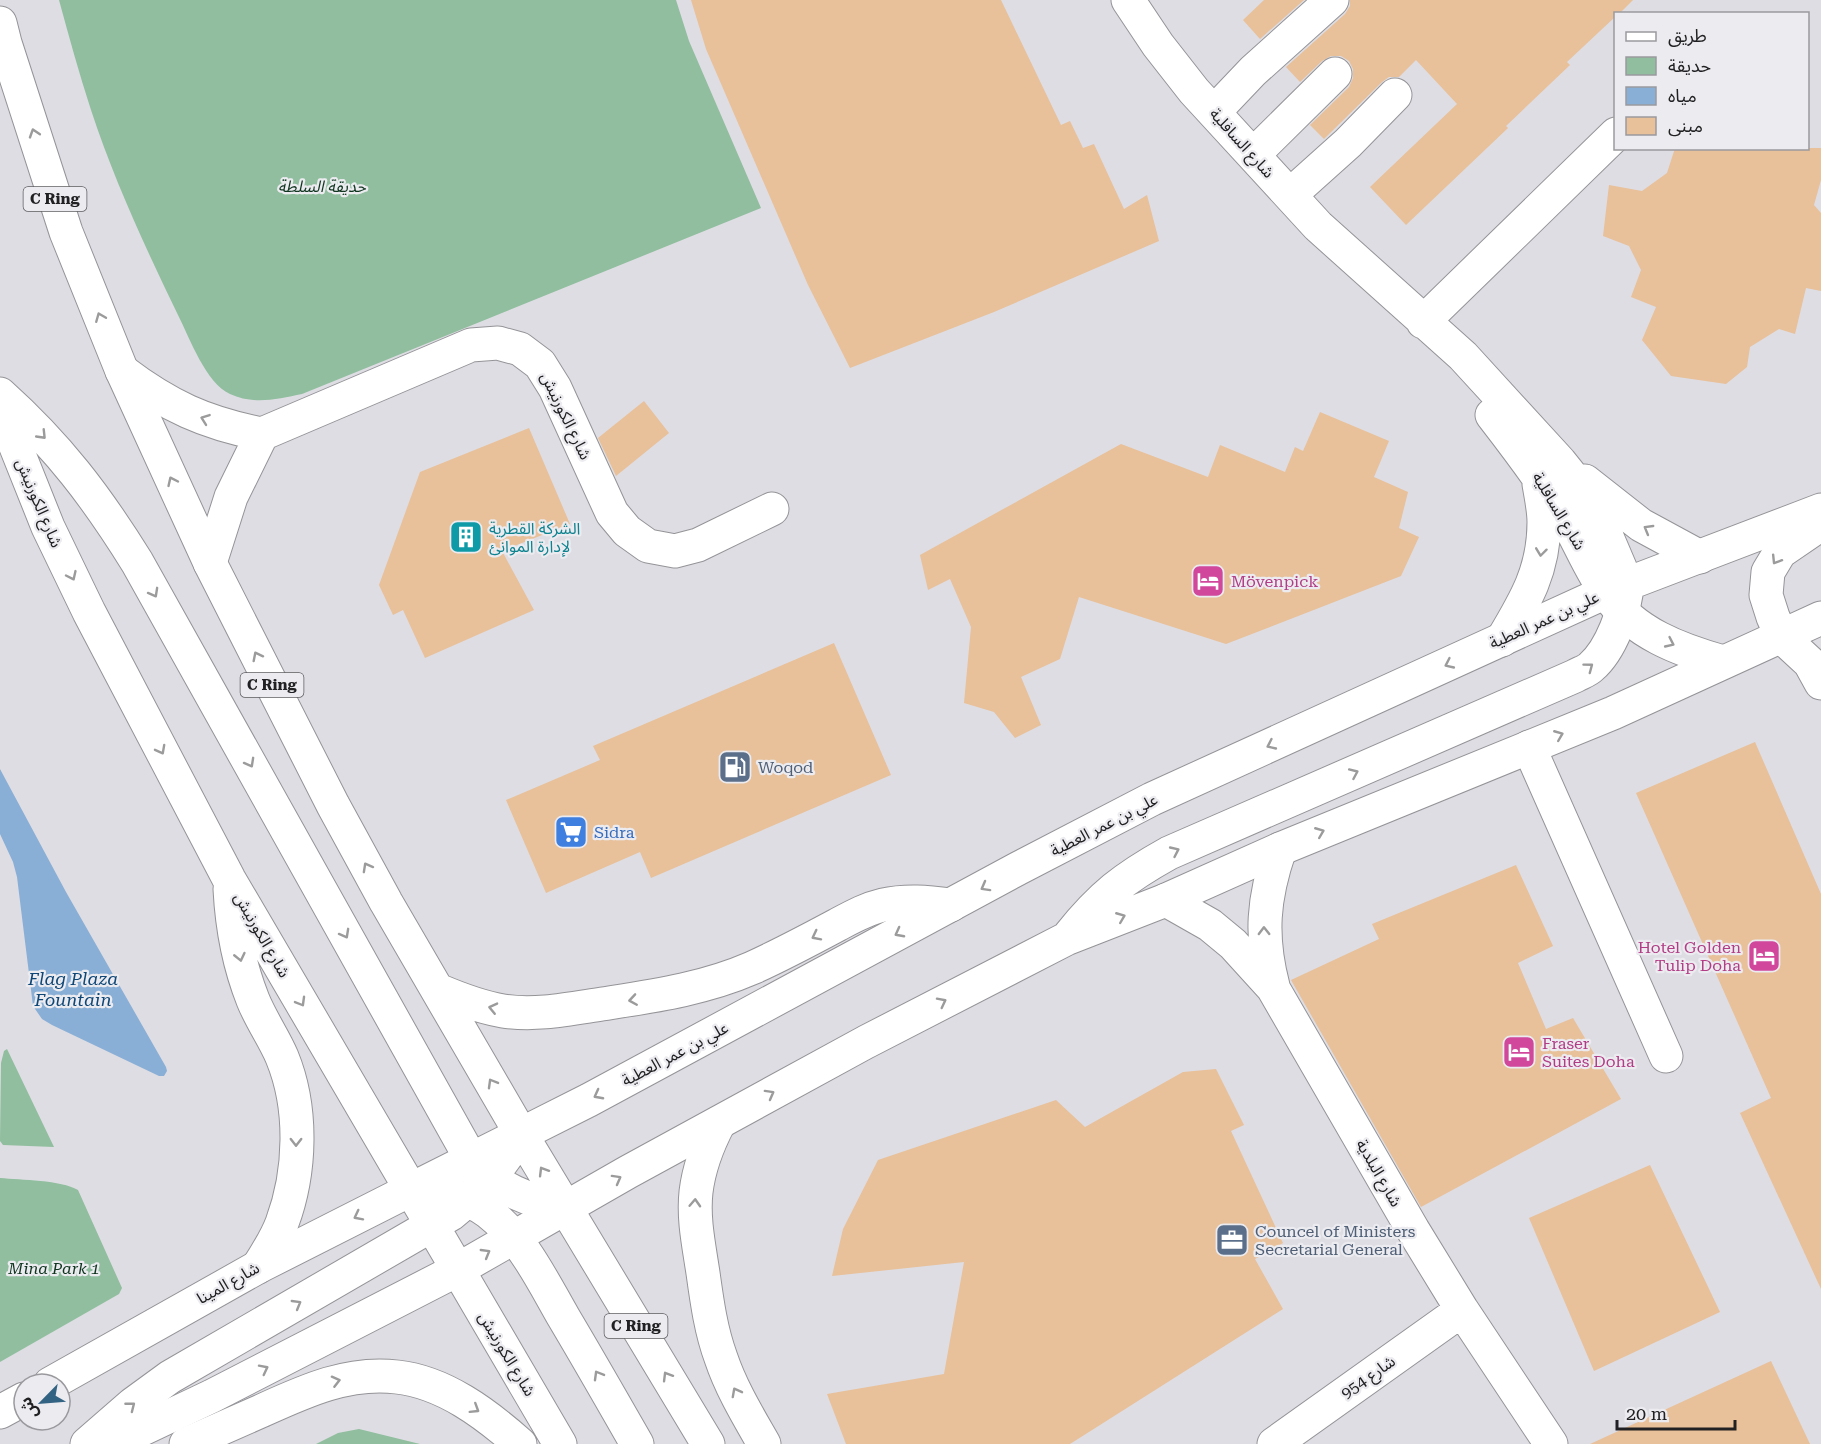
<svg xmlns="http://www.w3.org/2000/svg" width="1821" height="1444" viewBox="0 0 1821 1444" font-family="'Roboto Serif','Noto Sans Arabic',serif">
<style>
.green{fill:#90be9e}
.water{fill:#8aafd6}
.building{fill:#e8c099}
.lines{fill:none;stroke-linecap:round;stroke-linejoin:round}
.minor-casing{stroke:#949498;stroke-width:35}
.major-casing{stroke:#949498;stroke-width:35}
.highway-casing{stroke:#949498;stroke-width:35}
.minor{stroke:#fff;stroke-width:33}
.major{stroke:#fff;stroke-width:33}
.highway{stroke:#fff;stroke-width:33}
.oneway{stroke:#9b9b9c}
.labels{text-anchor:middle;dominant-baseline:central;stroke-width:4.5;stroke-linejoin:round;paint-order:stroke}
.shield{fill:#ebebf0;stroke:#5e5d60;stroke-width:1.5}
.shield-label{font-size:15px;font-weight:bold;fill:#212022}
.street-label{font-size:16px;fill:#212022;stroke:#ebebf0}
.park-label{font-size:16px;font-style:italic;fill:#0f351f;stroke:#ebebf0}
.culture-label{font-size:16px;fill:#0d838f;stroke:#ebebf0;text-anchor:start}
.hotel-label{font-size:16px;fill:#b23c85;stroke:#ebebf0;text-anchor:start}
.service-label{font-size:16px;fill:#4e5e75;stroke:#ebebf0;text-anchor:start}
.shop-label{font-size:16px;fill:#366cbe;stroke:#ebebf0;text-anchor:start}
.water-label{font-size:18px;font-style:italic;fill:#0e4777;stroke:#ebebf0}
</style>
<rect width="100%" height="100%" fill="#dedde3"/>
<path class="green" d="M59,0h617l13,41 72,167 -459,186c-24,5 -49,11 -72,0 -24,-11 -40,-55 -52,-79 -32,-66 -64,-135 -87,-205 -12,-37 -22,-73 -32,-110z
M7,1049l47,98 -51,-2 -3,-4 1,-78 3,-12z
M0,1178c21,2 61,2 78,12l44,98 -3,6 -119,68z
M359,1429l61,15h-104l22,-11z"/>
<path class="water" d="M0,769l66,123 100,175 1,4 -3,5h-5l-107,-51 -10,-6 -9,-13 -16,-129 -4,-15 -13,-28z"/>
<path class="building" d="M691,0h310l60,125 9,-4 13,27 11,-4 30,65 23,-14 12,46 -165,71 -144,56 -42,-83 -102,-236z
M1264,0h40l-44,39 -17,-19z
M1350,0h283l-14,14h-3v2l-49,46 3,3 -64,61 2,2 -102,97 -36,-38 87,-83 -41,-44 -17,17h-10l-7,5 -58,57 -14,-14 39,-38 4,-9v-9l-4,-8 -8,-5h-10l-9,5 -22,21 -14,-15 59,-53 5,-8z
M1675,148h146v32l-7,25 7,8v78l-15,-3 -11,46 -16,-5 -29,18 -3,20 -21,17 -55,-8 -29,-36 14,-33 -25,-10 10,-27 -12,-24 -26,-10 6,-51 33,6 25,-18z
M644,401l25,32 -53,43 -18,-38z
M1320,412l69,29 -15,36 34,15 -9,36 20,9 -18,39 -175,68 -147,-47 -19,62 -39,18 20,48 -26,13 -21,-26 -30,-9 7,-76 -21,-48 -22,11 -8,-35 201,-111 87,33 12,-32 65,27 10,-25 8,4z
M529,428l41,96 -68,27 32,59 -109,48 -22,-48 -10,5 -14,-30 41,-113z
M834,643l57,132 -240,103 -11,-26 -94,41 -40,-93 94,-40 -7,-14z
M1755,742l66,152v395l-81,-176 31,-15 -135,-305z
M1516,865l37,81 -35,17 28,66 27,-11 48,81 -200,108 -130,-227 88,-41 -7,-15z
M1216,1069l28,56 -13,6 52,112 -28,16 28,50 -213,135h-224l-19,-50 117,-20 20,-112 -132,14 11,-47 35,-69 178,-60 29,27 98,-55z
M1650,1165l70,147 -126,59 -65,-153z
M1771,1361l39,83h-220z"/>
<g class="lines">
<g class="minor-casing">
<path id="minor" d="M1128,0l30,45 36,46 124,135 145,130 97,106 24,30 23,45 20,47
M1214,112l39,-41 79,-71
M1253,155l82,-81
M1290,195l58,-52 47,-48
M1423,322l193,-188
M122,371c46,35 83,52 140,63l209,-89 27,-2 22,6 20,15 15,24 57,125 15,18 21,15 27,5 23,-6 74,-36
M1492,415c24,31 48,62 69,96 17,27 28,58 47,84 26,38 72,55 115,67
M1585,481l56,44 59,32
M1821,524l-41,28 -12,20 -2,23 7,22 9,20 28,26 11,20
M210,563l21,-66 31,-63
M1502,640c24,-40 42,-70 42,-118 0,-12 -3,-26 -5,-38
M1529,747l137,309
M1166,900l44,25 23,19 40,44 140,242 49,80 89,134
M1273,986c-13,-50 -10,-88 7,-137
M50,1384l208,-117 152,-77
M0,1412l24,-13
M111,1444l101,-48 245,-126
M1274,1444l188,-134"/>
</g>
<g class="major-casing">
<path id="major" d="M1069,936c32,-40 55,-58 100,-83l406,-177c5,-3 12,-5 16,-9 20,-17 35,-58 36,-83
M410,1190l179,-90 430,-232 133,-69 454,-207 215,-82
M457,1270l171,-98 238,-130 200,-103 100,-39 114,-51 333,-136 208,-95"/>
</g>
<g class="highway-casing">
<path id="highway" d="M0,23l5,20 61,189 56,139 88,192 123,242 53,97 135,232 187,310
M0,394c58,52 96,102 137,168l334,597c28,30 55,42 95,48
M0,407l48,120 41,85 140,267 331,565
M230,889c2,39 9,76 23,111 8,20 21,38 29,57 21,51 19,115 0,166 -6,16 -15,30 -24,44
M438,990c21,9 42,17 65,21 33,5 66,-2 99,-7 51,-8 102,-15 150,-36 29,-13 57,-28 85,-43 15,-8 29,-16 46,-20 23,-5 45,-3 68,0
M719,1123c-11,21 -20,44 -23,69 -3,27 3,54 7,81 4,29 8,58 18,85 10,30 27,58 43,86
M410,1190c27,0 55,5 78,22 35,27 54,68 76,106 25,42 49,84 73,126
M87,1444l46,-40 37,-27 281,-163c30,-24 50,-47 70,-80
M186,1444c25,-11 50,-22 75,-33 44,-20 87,-40 136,-34 47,5 89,37 123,67"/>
</g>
<use href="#minor" class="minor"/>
<use href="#major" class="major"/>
<use href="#highway" class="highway"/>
</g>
<defs><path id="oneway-chevron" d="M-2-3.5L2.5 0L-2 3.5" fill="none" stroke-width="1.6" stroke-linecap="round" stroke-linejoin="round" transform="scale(1.5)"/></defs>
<g class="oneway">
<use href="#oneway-chevron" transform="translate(34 133) rotate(-108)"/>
<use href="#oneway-chevron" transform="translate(100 317) rotate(-112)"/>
<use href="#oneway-chevron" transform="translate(205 419) rotate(-160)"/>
<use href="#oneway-chevron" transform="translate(42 435) rotate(46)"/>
<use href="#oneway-chevron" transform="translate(172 481) rotate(-115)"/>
<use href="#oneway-chevron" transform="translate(1648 529) rotate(-150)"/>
<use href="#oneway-chevron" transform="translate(1541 552) rotate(97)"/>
<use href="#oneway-chevron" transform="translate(1776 560) rotate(122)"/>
<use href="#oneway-chevron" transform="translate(72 576) rotate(65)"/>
<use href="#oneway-chevron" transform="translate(154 593) rotate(61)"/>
<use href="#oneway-chevron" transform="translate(1670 643) rotate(25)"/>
<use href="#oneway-chevron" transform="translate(257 656) rotate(-117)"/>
<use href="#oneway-chevron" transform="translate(1449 664) rotate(155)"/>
<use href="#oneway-chevron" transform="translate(1589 667) rotate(-37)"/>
<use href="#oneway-chevron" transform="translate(1559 735) rotate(-22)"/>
<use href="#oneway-chevron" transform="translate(1271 745) rotate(155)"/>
<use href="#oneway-chevron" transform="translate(161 750) rotate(62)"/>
<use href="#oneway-chevron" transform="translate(250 763) rotate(61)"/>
<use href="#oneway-chevron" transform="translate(1354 773) rotate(-24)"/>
<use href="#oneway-chevron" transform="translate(1320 832) rotate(-22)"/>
<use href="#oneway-chevron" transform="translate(1175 851) rotate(-25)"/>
<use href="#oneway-chevron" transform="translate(367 867) rotate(-119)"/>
<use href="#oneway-chevron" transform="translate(985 887) rotate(151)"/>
<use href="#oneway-chevron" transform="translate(1121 917) rotate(-22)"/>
<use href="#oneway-chevron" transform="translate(1264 931) rotate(-91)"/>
<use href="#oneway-chevron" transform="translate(899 933) rotate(152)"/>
<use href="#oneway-chevron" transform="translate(345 934) rotate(61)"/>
<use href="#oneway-chevron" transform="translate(816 936) rotate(153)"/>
<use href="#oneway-chevron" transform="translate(240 957) rotate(77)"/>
<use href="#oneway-chevron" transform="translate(633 1000) rotate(171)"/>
<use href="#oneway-chevron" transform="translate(301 1002) rotate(60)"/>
<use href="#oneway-chevron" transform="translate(942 1002) rotate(-27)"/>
<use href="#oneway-chevron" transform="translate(493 1008) rotate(-167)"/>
<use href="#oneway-chevron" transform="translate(492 1083) rotate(-120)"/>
<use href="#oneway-chevron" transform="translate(770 1094) rotate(-29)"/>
<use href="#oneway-chevron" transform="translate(598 1095) rotate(152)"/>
<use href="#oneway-chevron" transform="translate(296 1142) rotate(90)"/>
<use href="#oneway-chevron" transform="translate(543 1171) rotate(-121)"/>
<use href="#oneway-chevron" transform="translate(617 1179) rotate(-29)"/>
<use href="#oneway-chevron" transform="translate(695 1203) rotate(-87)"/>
<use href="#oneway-chevron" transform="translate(358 1216) rotate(153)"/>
<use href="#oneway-chevron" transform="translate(486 1253) rotate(-30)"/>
<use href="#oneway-chevron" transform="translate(297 1304) rotate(-30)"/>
<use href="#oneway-chevron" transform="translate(264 1369) rotate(-27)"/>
<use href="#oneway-chevron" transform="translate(598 1375) rotate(-120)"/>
<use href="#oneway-chevron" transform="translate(667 1376) rotate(-121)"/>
<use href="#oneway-chevron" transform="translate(336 1381) rotate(-14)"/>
<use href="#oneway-chevron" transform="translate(736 1392) rotate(-118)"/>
<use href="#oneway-chevron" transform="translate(131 1406) rotate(-38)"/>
<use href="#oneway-chevron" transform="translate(475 1409) rotate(32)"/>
</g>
<defs>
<g id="building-square" transform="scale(1.725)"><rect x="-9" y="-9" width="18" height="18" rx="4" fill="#0f9aa8" stroke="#ebebf0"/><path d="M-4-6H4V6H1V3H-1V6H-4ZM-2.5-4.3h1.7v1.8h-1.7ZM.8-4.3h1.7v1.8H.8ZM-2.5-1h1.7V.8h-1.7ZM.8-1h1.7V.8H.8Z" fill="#fff"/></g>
<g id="hotel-square" transform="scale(1.725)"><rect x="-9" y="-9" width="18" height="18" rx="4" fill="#d1479c" stroke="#ebebf0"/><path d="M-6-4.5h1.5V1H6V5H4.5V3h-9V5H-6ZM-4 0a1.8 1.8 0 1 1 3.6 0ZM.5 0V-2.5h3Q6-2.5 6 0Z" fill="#fff"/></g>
<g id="fuel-square" transform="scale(1.725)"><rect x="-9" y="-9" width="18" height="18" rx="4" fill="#5c6f8a" stroke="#ebebf0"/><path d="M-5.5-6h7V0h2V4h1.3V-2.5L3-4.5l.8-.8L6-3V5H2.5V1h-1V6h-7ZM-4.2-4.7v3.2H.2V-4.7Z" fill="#fff"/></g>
<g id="supermarket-square" transform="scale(1.725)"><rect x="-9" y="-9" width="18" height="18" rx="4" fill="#3f7fe0" stroke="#ebebf0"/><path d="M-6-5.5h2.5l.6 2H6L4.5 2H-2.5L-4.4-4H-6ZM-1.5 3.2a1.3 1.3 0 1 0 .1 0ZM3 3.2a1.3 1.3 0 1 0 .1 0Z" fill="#fff"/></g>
<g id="office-square" transform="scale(1.725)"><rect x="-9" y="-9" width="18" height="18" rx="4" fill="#5c6f8a" stroke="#ebebf0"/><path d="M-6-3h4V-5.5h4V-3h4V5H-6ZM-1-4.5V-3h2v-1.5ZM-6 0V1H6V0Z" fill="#fff"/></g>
</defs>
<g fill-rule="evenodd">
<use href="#building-square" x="466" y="537"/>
<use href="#hotel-square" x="1208" y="581"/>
<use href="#fuel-square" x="735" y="767"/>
<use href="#supermarket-square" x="571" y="832"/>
<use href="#hotel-square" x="1764" y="956"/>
<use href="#hotel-square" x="1519" y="1052"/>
<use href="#office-square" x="1232" y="1240"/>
</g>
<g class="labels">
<g class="shield">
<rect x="23.5" y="187" width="63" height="24" rx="4.5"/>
<rect x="240.5" y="673" width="63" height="24" rx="4.5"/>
<rect x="604.5" y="1314" width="63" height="24" rx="4.5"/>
</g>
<g class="shield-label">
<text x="55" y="199">C Ring</text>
<text x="272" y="685">C Ring</text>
<text x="636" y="1326">C Ring</text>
</g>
<g class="street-label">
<text transform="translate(1242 143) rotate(48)">شارع السافلية</text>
<text transform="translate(566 416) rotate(64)">شارع الكورنيش</text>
<text transform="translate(39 503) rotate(67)">شارع الكورنيش</text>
<text transform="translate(1559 511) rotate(59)">شارع السافلية</text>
<text transform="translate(1544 620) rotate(-24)">علي بن عمر العطية</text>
<text transform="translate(1104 825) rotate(-27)">علي بن عمر العطية</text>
<text transform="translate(262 935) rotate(60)">شارع الكورنيش</text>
<text transform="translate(675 1054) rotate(-28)">علي بن عمر العطية</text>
<text transform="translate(1379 1173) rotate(60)">شارع البلدية</text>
<text transform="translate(228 1283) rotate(-29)">شارع المينا</text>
<text transform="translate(507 1354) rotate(59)">شارع الكورنيش</text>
<text transform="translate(1368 1377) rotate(-35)">شارع 954</text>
</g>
<g class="park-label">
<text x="322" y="186">حديقة السلطة</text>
<text x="54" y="1268">Mina Park 1</text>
</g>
<g class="culture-label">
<text x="489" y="528">الشركة القطرية<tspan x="489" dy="18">لإدارة الموانئ</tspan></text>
</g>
<g class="hotel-label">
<text x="1231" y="581">Mövenpick</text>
<text x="1741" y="947" text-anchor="end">Hotel Golden<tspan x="1741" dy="18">Tulip Doha</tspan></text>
<text x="1542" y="1043">Fraser<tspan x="1542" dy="18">Suites Doha</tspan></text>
</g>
<g class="service-label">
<text x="758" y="767">Woqod</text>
<text x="1255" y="1231">Councel of Ministers<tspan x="1255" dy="18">Secretarial General</tspan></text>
</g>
<g class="shop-label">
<text x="594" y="832">Sidra</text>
</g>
<g class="water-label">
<text x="73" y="978">Flag Plaza<tspan x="73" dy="21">Fountain</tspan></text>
</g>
</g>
<rect x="1614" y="12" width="195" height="138" fill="#ebebf0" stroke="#9a9a9e" stroke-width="1.5"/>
<rect x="1626" y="32" width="30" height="9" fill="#ffffff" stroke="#9a9a9e" stroke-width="1.5"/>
<text x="1668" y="42" font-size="18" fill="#212022">طريق</text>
<rect x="1626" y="57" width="30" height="18" fill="#90be9e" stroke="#9a9a9e" stroke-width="1.5"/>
<text x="1668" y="72" font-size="18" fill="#212022">حديقة</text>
<rect x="1626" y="87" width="30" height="18" fill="#8aafd6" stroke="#9a9a9e" stroke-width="1.5"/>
<text x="1668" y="102" font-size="18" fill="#212022">مياه</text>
<rect x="1626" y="117" width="30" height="18" fill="#e8c099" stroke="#9a9a9e" stroke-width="1.5"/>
<text x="1668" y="132" font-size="18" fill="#212022">مبنى</text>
<g transform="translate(42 1402) rotate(245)"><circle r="28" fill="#ebebf0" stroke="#9a9a9e" stroke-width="1.5"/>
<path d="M0-4.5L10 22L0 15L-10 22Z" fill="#336382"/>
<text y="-9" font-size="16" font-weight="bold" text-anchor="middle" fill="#212022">ش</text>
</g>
<path d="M1617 1420v9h118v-9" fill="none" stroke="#212022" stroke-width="3"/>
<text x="1626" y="1420" font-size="18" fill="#212022" stroke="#ebebf0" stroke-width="4.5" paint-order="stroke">20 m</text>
</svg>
